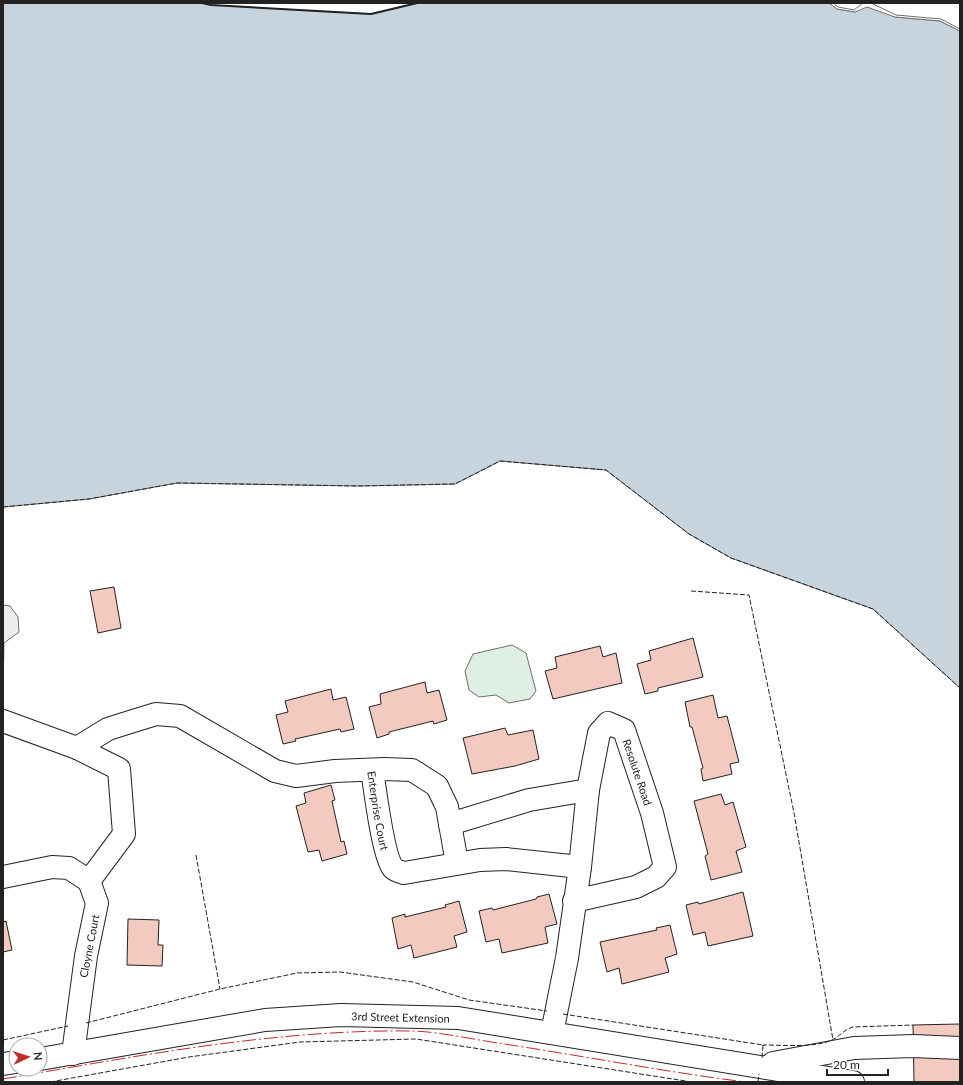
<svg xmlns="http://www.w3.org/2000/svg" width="963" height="1085" viewBox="0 0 963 1085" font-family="Lato,sans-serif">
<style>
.green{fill:#e0efe3;stroke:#6f6f6f}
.parking{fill:#ededed;stroke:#6f6f6f}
.water{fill:#c7d3dd;stroke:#6f6f6f}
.pier{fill:#fff;stroke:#6f6f6f}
.building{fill:#f3c9c0;stroke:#222}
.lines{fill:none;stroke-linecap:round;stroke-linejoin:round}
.minor-casing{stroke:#222;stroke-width:24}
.minor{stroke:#fff;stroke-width:22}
.fence{stroke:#222;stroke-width:1;stroke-dasharray:5 2;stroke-linecap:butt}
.wall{stroke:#222;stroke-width:2}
.power{stroke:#c62828;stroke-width:1;stroke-dasharray:14 3 2 3;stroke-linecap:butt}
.labels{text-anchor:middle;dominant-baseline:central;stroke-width:3;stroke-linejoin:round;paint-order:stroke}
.street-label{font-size:11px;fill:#222;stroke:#fff}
</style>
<rect width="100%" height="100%" fill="#fff"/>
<path class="green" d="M512,645l14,8 10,38 -6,8 -21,4 -13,-8 -17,2 -10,-7 -4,-19 8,-17z"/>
<path class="parking" d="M3,605l7,1 8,11 1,15 -15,11 -1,45z"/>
<path class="water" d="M3,3h199l9,2 160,9 48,-11h411l7,6 18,3 12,-9 28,14 45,4 20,10v657l-87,-79 -142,-51 -42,-24 -83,-64 -106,-9 -45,23 -97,2 -181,-3 -88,16 -86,8z"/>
<path class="pier" d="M829,3h4l5,4 16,3 9,-7h8l25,12 45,4 19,10v2l-20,-10 -45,-4 -28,-10 -12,5 -18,-3z"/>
<path class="building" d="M114,587l7,41 -23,5 -8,-42z
M693,638l10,39 -45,11v3l-13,3 -8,-30 14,-4 -2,-9z
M600,646l3,11 13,-4 6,30 -69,16 -8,-28 12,-3 -2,-11z
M425,682l2,11 12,-3 8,30 -13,4 -1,-3 -44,11v2l-12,4 -8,-31 12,-3 -1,-10z
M331,689l2,11 13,-3 8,32 -13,3 -1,-3 -45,10 1,2 -13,3 -7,-29 12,-3 -3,-11z
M713,695l5,23 9,-2 12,46 -9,2 2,10 -29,7 -2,-12 2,-1 -11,-41h-2l-5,-25z
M505,728l3,7 25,-5 6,29 -24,7 -43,8 -9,-36z
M331,785l4,15 -3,1 9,41 3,-1 3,13 -25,7 -3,-11 -11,2 -12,-46 10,-3 -2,-10z
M721,794l4,11 8,-3 13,45 -10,4 6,21 -31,8 -6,-24 3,-2 -14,-53z
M743,892l10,44 -45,10 -3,-14 -12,3 -7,-30 12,-3 1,2z
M549,894l8,30 -12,3 3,16 -46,10 -3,-14 -13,3 -7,-31 13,-3 1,2 43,-11 1,-2z
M459,901l8,31 -13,4 3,11 -43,11 -3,-13 -13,4 -6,-31 13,-4v3l41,-10 -1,-2z
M128,919l31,1 -1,25h5l-1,21 -35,-1z
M6,921l6,29 -9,2v-30z
M670,925l7,29 -12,4 4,14 -47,12 -3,-16 -12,4 -7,-30 57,-12 -1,-2z
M960,1024v58h-46l-1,-57z"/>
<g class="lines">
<g class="minor-casing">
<g id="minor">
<path d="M3,721l74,27 42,21 5,65 -35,47"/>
<path d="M77,748l31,-19 22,-7 26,-8 24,2 95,55 21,5 39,-5 49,-2 28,1 25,16 10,21 3,17 79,-24 59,-10"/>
<path id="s1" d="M372,770c3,19 11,86 21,98 3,3 8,4 11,5l76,-13 26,-1 74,8"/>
<path d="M450,824l7,39"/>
<path d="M3,877l49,-10 17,1 20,13 8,22 -11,53 -13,98"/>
<path id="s2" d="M552,1033l15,-75 13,-91 8,-77 11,-57 9,-10 16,7 28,83 13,54 -9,10 -20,10 -62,14"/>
<path id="s3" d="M40,1059l225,-39 76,-5 117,3 395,64"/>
<path d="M773,1063l81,-15 59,-2 47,2"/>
<path d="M3,1064l13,-2"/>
</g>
</g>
<use href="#minor" class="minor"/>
<path class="fence" d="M3,507l86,-8 88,-16 181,3 97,-2 45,-23 106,9 83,64 42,24 142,51 87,79
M691,591l58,4 45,218 39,227
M196,855l24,134
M563,1014l200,31 -1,13
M86,1023l134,-34 77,-16 43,-1 73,10 56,18 78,11
M3,1040l65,-14
M763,1046v-1c20,0 52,3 69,-5 8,-4 13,-11 21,-13l60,-2
M50,1082l139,-25 111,-15 116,-3 276,43
M758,1082l1,-8"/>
<path class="wall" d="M202,3l9,2 160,9 46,-11"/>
<path class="power" d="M3,1079c135,-23 273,-50 411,-48 27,1 62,9 90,13 80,12 161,28 242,38"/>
</g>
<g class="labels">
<g class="street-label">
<text stroke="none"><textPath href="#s2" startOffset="379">Resolute Road</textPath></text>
<text stroke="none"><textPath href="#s1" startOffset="41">Enterprise Court</textPath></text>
<text transform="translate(89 946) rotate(-79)">Cloyne Court</text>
<text stroke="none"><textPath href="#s3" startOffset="364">3rd Street Extension</textPath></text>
</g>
</g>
<rect width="963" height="1085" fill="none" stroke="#222222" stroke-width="8"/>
<g transform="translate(28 1057) rotate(86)"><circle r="19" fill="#ffffff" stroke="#a7a7a7"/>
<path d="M0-3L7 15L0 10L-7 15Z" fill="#c62828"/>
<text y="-6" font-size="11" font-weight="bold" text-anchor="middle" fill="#222222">N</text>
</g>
<path d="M827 1069v6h61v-6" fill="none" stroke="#222222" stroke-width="2"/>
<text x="833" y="1069" font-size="12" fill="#222222" stroke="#ffffff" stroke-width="3" paint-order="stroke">20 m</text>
</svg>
